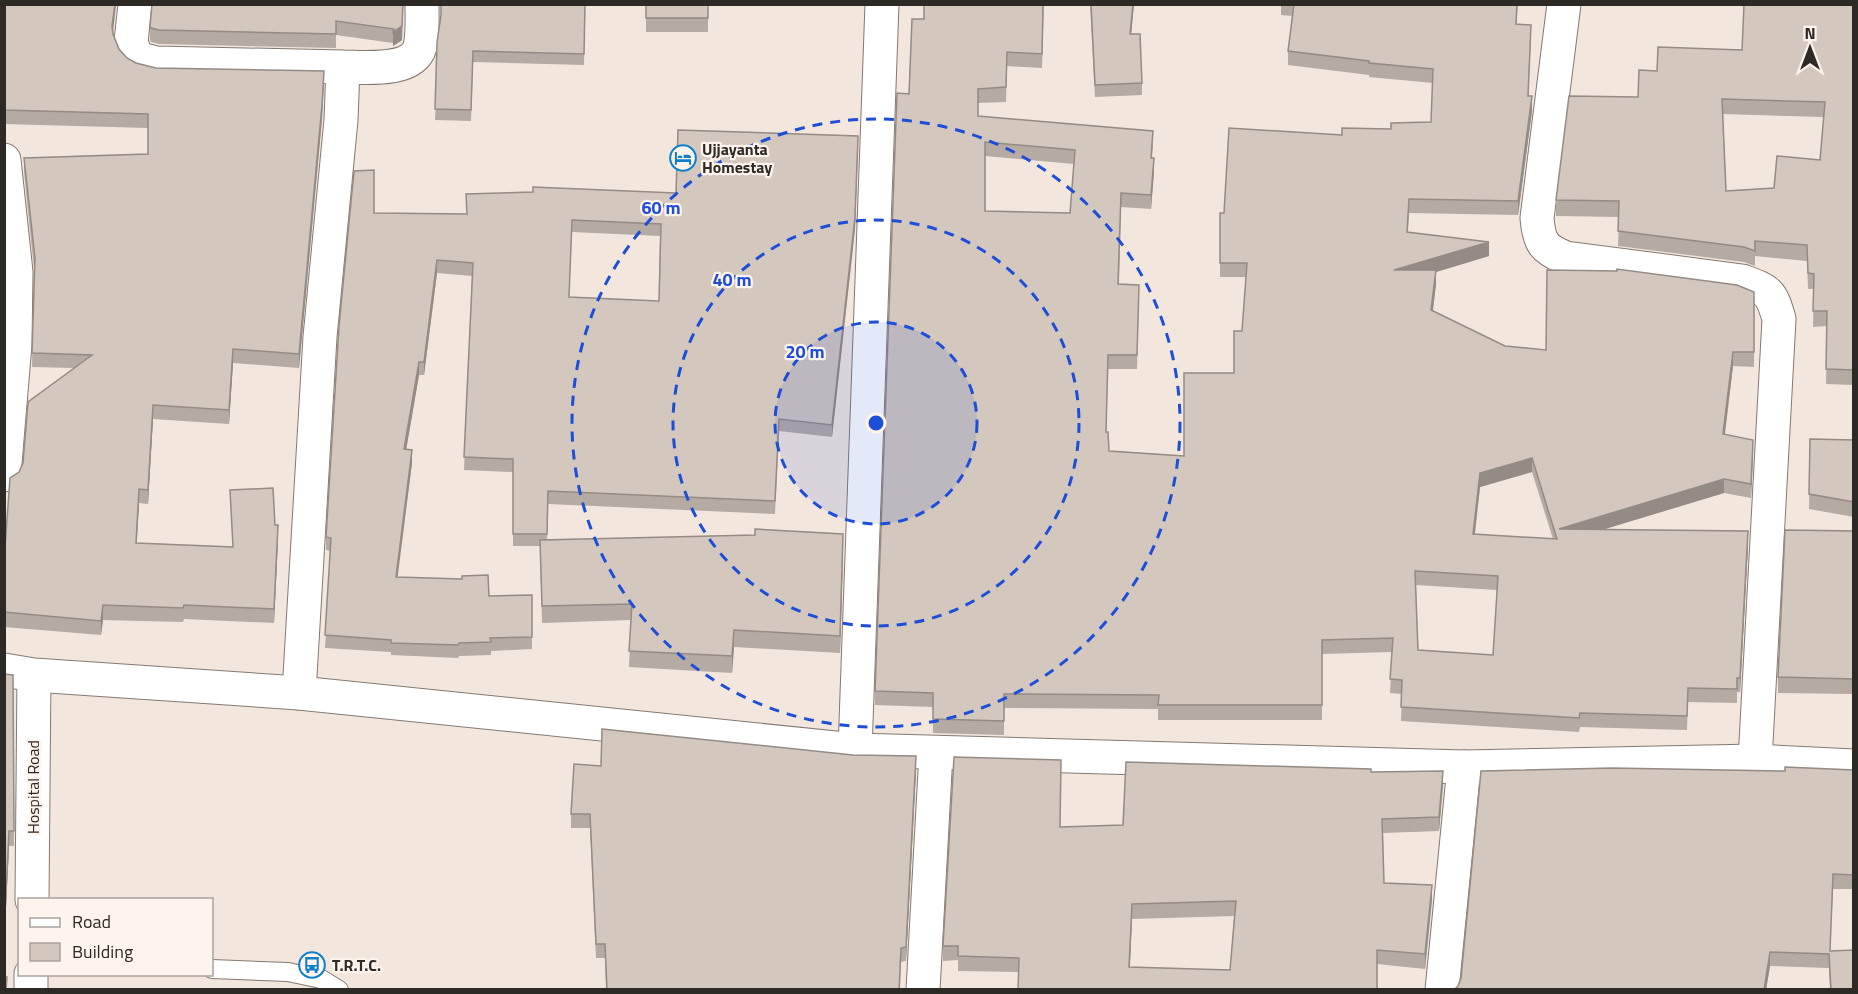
<svg xmlns="http://www.w3.org/2000/svg" width="1858" height="994" viewBox="0 0 1858 994" font-family="'Titillium Web',sans-serif">
<style>
.lines{fill:none;stroke-linecap:round;stroke-linejoin:round}
.service-casing{stroke:#847971;stroke-width:20}
.minor-casing{stroke:#847971;stroke-width:35}
.tertiary-casing{stroke:#847971;stroke-width:35}
.service{stroke:#fff;stroke-width:18}
.minor{stroke:#fff;stroke-width:33}
.tertiary{stroke:#fff;stroke-width:33}
.wall{fill:#b5aba3;fill-rule:evenodd}
.shaded-wall{fill:#948b85}
.building{fill:#d3c7be;stroke:#948b85;stroke-width:1.5;fill-rule:evenodd}
.ring{fill:none;stroke:#1d4ed8;stroke-width:3;stroke-dasharray:10 8}
.labels{text-anchor:middle;dominant-baseline:central;stroke-width:4.5;stroke-linejoin:round;paint-order:stroke}
.poi-label{font-size:16px;font-weight:bold;fill:#2d2925;stroke:#fef4ed;text-anchor:start}
.street-label{font-size:16px;fill:#2d2925;stroke:#fef4ed}
.centre{fill:#1d4ed8;stroke:#fef4ed;stroke-width:3}
.ring-label{font-size:18px;text-anchor:middle;font-weight:bold;fill:#1d4ed8;stroke:#fef4ed;stroke-width:4.5;stroke-linejoin:round;paint-order:stroke}
</style>
<rect width="100%" height="100%" fill="#f3e6dd"/>
<g class="lines">
<g class="service-casing">
<path id="service" d="M212,969l76,3 33,7 18,11"/>
</g>
<g class="minor-casing">
<path id="minor" d="M135,4l-4,38 5,14 8,4 12,3 187,4
M1564,4l-27,214c2,24 6,31 29,40l176,23c27,10 29,10 37,38l-24,442
M4,160l12,112 -1,72 -11,131
M299,693l21,-356 21,-217 2,-53c21,0 69,6 77,-20 3,-13 2,-29 2,-43
M855,750l27,-746
M923,990l13,-237
M1442,990l22,-223"/>
</g>
<g class="tertiary-casing">
<path id="tertiary" d="M4,670l30,5 265,18 556,57 609,17 291,-6 99,5
M32,900l2,-225
M31,990v-16"/>
</g>
<use href="#service" class="service"/>
<use href="#minor" class="minor"/>
<use href="#tertiary" class="tertiary"/>
</g>
<path class="wall" d="M4,4h112l-3,29 6,16 8,9 9,5 20,5 168,17 -2,34 -23,249 -66,-5 -4,61 -76,-5 -5,85 -9,-1 -3,40 97,4 -3,-57 45,35 3,14 -4,84 -90,-4 -1,3 -80,-2 -2,15 -97,-8v-66l15,-89 55,-104 -42,-1 2,-98 -10,-97v-14l124,-4v-26l-144,-4z
M403,4l-1,36 -9,6v-3l-57,-8v13l-177,-4 -8,-2 -1,-2v-14z
M585,4l-1,61 -111,-3 -2,59 -36,-1 6,-105z
M646,4h62v28h-62z
M1044,4l-2,64 -35,-2 -1,36 -28,1v13l175,29 -1,13 2,14 -3,37 -30,-2 -2,77 20,1 -2,84h-29l-2,63 3,19 75,5 50,-83 8,-42 4,-54h-26v-64h4l118,-78 49,-6 40,-7 2,-39 -64,-6v-2l-81,-10v-14l4,-35 -11,-1v-11h237l-2,20 15,15 -3,57 4,15 -14,104 -109,-2 -1,19 81,24 -53,16v12l-3,27 72,35 41,4 208,-58v75l-21,-1 -8,68 28,20 -2,44 -27,-5 -120,36 144,16 -8,147h-3v11l-49,-1 -1,28 -107,-3 -1,5 -178,-11 1,-27 -12,-1 2,-41 -70,2v66h-164v-11l-154,-1v27l-71,-2v-26l-58,-2v-14l34,-597 15,-75zM985,156l89,8 -4,49 -85,-2zM1532,472l21,67 -78,-5 5,-47zM1416,585l81,5 -4,65 -75,-5z
M1090,4h44l-3,30 11,49v12l-47,2z
M1854,4v381l-28,-1 1,-58 -14,1 1,-38h-6l-1,-28 -52,-5v10l-11,-4 -126,-16 1,-29 -63,-1v-16l82,-103 19,-26 85,-21zM1723,114l101,3 -4,43 -46,28 -48,3z
M858,148l-3,81 -23,208 -53,-6 -4,83 -227,-10 -1,36 296,11 -3,102 -106,-6 -2,26 -103,-6 2,-47 -89,3 -2,-77h-27v-74l-49,-2 8,-194 -35,-3 -13,102h-5l-13,75 6,13 -15,114 92,19 43,-1v54l-41,2v4l-32,1 -1,2 -67,-3v-3l-66,-4 6,-97 -5,-1v-13l48,-324 92,1 210,-21zM572,232l88,4 -1,65 -90,-4z
M1810,439l44,1v77l-45,-8z
M1854,531v163l-76,-1v-16z
M13,675l1,171h-5l-5,102z
M601,766l315,4 -10,191 -5,1 -1,28h-294l-1,-32h-9l-6,-130h-19v-14z
M1854,770v119h-21l-3,62 24,39h-24l-1,-22 -59,-2 -4,24h-312l331,-219z
M1371,772l72,13 -4,46 -56,2 1,50 48,16 -7,70 -48,-5v26l-358,-18 -61,-1v-11l-15,1v-15l117,-119 63,-2zM1234,916l-4,54 -100,-3 2,-48z"/>
<path class="shaded-wall" d="M115,4h1l-4,36v-14z
M403,4l-1,36 -9,6v-14z
M1133,4h1l-4,43v-13z
M324,71l-2,48 -23,249v-14z
M1532,96v15l-14,104v-14z
M858,136l-3,93 -23,208v-12z
M1154,158v14l-3,37v-14z
M1489,242v14l-53,16v12l-5,40 -37,-54z
M437,260v13l-13,102v-13z
M233,349v14l-4,61v-14z
M1733,352v14l-10,82v-14z
M419,362v13l-15,87v-13z
M153,405v14l-5,85v-14z
M1753,440v14l-2,44v-14z
M412,450v13l-16,127v-13z
M1532,458v14l-52,15 -7,61v-14l7,-61z
M1724,479v14l-165,50v-14z
M139,489v14l-3,54v-14z
M278,525v14l-4,84v-14z
M1748,531v14l-8,147v-14z
M843,534v17l-3,102v-17z
M103,605v15l-2,15v-14z
M734,630v17l-2,26v-17z
M916,756v14l-10,191v-14z
M1443,771v14l-4,46v-14z
M9,831v15l-5,102v-15z
M1432,885v14l-7,70v-15z
M1132,904v15l-3,62v-14z
M1770,952v14l-4,24h-2z"/>
<path class="building" d="M4,4h111l-3,22 1,8 6,15 8,9 9,5 20,5 168,3 -2,34 -23,249 -66,-5 -4,61 -76,-5 -5,85 -9,-1 -3,54 97,4 -3,-57 43,-2 2,37h3l-4,84 -90,-4 -1,3 -80,-3 -2,16 -97,-9v-51l6,-83 9,-6 4,-9 5,-61 64,-47 -60,-2 3,-95 -11,-100 124,-4v-40l-144,-4z
M152,4h251l-1,22 -9,6 1,-3 -58,-8v13l-177,-4 -8,-2 -1,-2z
M441,4h144l-1,50 -111,-3 -2,59 -36,-1 2,-67 4,-27z
M646,4h62v14h-62z
M924,4h119l-1,50 -35,-2 -1,35 -28,2v27l175,15 -2,27h3l-3,37 -30,-2 -3,91 21,1 -2,70h-29l-2,77h2l1,19 75,5v-83h50v-42h8l5,-68h-27v-50h4l5,-85 113,7v-7l49,1v-6l40,-1 2,-53 -64,-6v-2l-81,-10 6,-47h223l-1,20 15,1 -3,71h4l-14,105 -109,-2 -2,33 82,10 -95,28h42l-5,40 74,36 41,4 1,-80 70,1v-2l120,16 17,7v60h-21l-10,82 30,6 -2,44 -27,-5 -165,50 189,2 -8,147h-3v11l-49,-1 -1,28 -107,-3 -1,5 -178,-11 1,-27 -12,-1 3,-41 -71,2v65h-164l1,-10 -155,-1v27l-71,-2v-26l-58,-2 22,-598 12,1 3,-75h12zM985,142l90,8 -5,63 -85,-2zM1532,458l25,81 -84,-5 7,-61zM1415,571l83,5 -5,79 -75,-5z
M1091,4h42l-3,30h10l2,49 -47,2z
M1744,4h110v366l-28,-1 1,-58h-14l1,-37 -6,-1 -1,-28 -52,-4v10l-11,-4 -126,-16 1,-30 -63,-1 13,-104 69,1 1,-27 18,1 1,-24 84,3zM1722,99l103,3 -5,58 -43,-4 -3,32 -48,3z
M678,130l180,6 -3,81 -23,208 -53,-6 -4,82 -227,-10 -1,43h-34v-75l-49,-2 9,-194 -36,-3 -13,102h-5l-15,87 8,1 -16,127 66,2v-3l26,-1 1,21 43,-1v42l-42,1 1,4 -32,1 -1,2 -67,-2v-3l-66,-5 6,-97 -5,-1 13,-211 15,-155 20,-1v43l93,1 -1,-20 67,-2v-5l143,6zM572,220l89,4 -2,77 -90,-4z
M1810,439l44,1v62l-45,-8z
M755,529l88,5 -3,102 -106,-6 -2,26 -103,-5 3,-47 -90,2 -2,-66 215,-5z
M1785,530l69,1v148l-76,-2z
M4,674l9,1 1,156h-5l-5,102z
M602,729l251,26 63,1 -10,191 -5,1 -2,42h-292l-2,-46h-9l-6,-130h-19l3,-50 27,2z
M954,757l107,3 -1,67 63,-2 3,-63 245,7v3l72,-1 -4,46 -57,2 2,64 48,2 -7,69 -48,-4v40h-359l1,-32 -61,-2v-10h-15zM1236,901l-6,69 -101,-3 3,-63z
M1785,767l69,3v105l-21,-1 -3,77 24,-1v40h-23l-2,-36 -59,-2 -6,38h-310l4,-4 3,-8 20,-207 131,-3 173,3z
M4,977h3l-1,13h-2z"/>
<circle cx="876" cy="423" r="101" fill="#1d4ed8" fill-opacity=".12"/>
<g class="ring">
<circle cx="876" cy="423" r="101"/>
<circle cx="876" cy="423" r="203"/>
<circle cx="876" cy="423" r="304"/>
</g>
<defs>
<g id="hotel-ring" transform="scale(1.35)"><circle r="9.5" fill="#fef4ed" stroke="#0d80c9" stroke-width="1.5"/><path d="M-6-4.5h1.5V1H6V5H4.5V3h-9V5H-6ZM-4 0a1.8 1.8 0 1 1 3.6 0ZM.5 0V-2.5h3Q6-2.5 6 0Z" fill="#0d80c9"/></g>
<g id="bus-ring" transform="scale(1.35)"><circle r="9.5" fill="#fef4ed" stroke="#0d80c9" stroke-width="1.5"/><path d="M-5-6H5V4H4V6H2V4H-2V6H-4V4H-5ZM-3.5-4V0h7V-4ZM-3.5 1.2v1.5H-2V1.2ZM2 1.2v1.5H3.5V1.2Z" fill="#0d80c9"/></g>
</defs>
<g fill-rule="evenodd">
<use href="#hotel-ring" x="683" y="158"/>
<use href="#bus-ring" x="312" y="965"/>
</g>
<g class="labels">
<g class="poi-label">
<text x="702" y="149">Ujjayanta<tspan x="702" dy="18">Homestay</tspan></text>
<text x="332" y="965">T.R.T.C.</text>
</g>
<g class="street-label">
<text transform="translate(33 787) rotate(-90)">Hospital Road</text>
</g>
</g>
<circle cx="876" cy="423" r="9" class="centre"/>
<g class="ring-label">
<text x="661" y="214">60 m</text>
<text x="732" y="286">40 m</text>
<text x="805" y="358">20 m</text>
</g>
<rect width="1858" height="994" fill="none" stroke="#2d2925" stroke-width="12"/>
<rect x="18" y="898" width="195" height="78" fill="#fef4ed" stroke="#aaa39d" stroke-width="1.5"/>
<rect x="30" y="918" width="30" height="9" fill="#ffffff" stroke="#aaa39d" stroke-width="1.5"/>
<text x="72" y="928" font-size="18" fill="#2d2925">Road</text>
<rect x="30" y="943" width="30" height="18" fill="#d3c7be" stroke="#aaa39d" stroke-width="1.5"/>
<text x="72" y="958" font-size="18" fill="#2d2925">Building</text>
<g transform="translate(1810 48)" stroke="#fef4ed" stroke-width="4.5" paint-order="stroke">
<path d="M0-4.5L10 22L0 15L-10 22Z" fill="#2d2925"/>
<text y="-9" font-size="16" font-weight="bold" text-anchor="middle" fill="#2d2925">N</text>
</g>
</svg>
